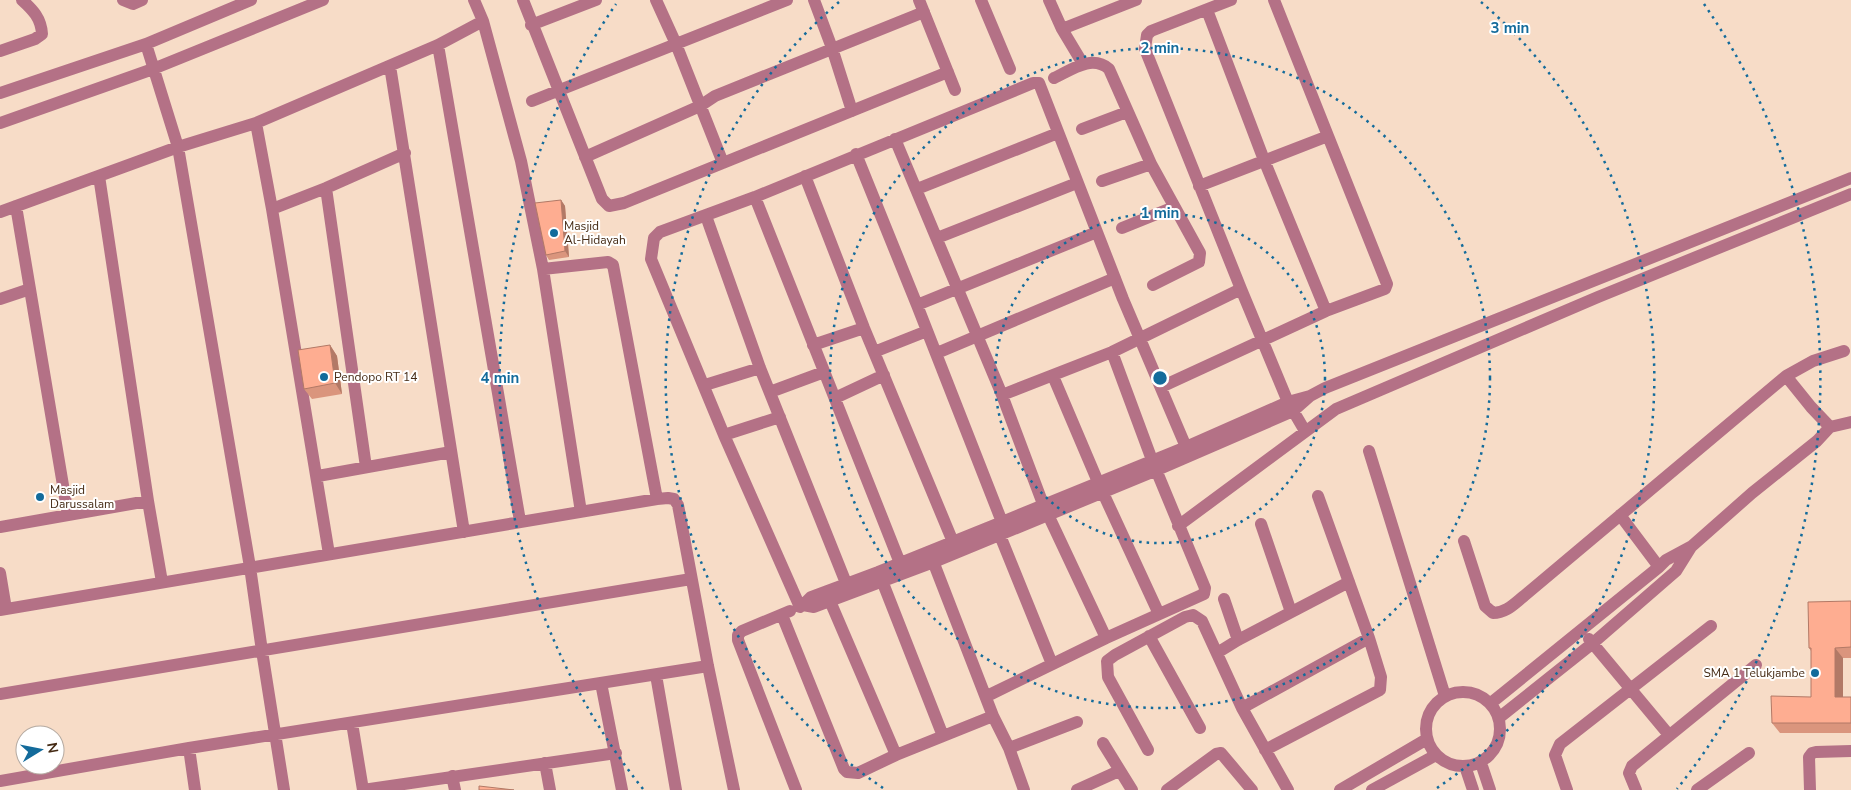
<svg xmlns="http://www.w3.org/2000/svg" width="1851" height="790" viewBox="0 0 1851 790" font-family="'Nunito Sans',sans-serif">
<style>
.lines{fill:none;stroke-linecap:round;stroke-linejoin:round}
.minor{stroke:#b47186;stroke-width:12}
.wall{fill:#da957d}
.shaded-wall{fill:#b27966}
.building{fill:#fead91;stroke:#b27966}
.ring{fill:none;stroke:#136b9b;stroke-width:2.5;stroke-dasharray:2.5 5}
.poi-dot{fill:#136b9b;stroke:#fff;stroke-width:2}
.labels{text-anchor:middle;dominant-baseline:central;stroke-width:4;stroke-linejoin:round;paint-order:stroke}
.poi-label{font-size:12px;fill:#452b15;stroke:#fff;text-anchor:start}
.centre{fill:#136b9b;stroke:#fff;stroke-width:2.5}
.ring-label{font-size:15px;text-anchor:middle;font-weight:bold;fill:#136b9b;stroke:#fff;stroke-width:4;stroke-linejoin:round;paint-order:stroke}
</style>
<rect width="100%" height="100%" fill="#f7dcc7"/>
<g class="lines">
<path class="minor" d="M123,0l10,4 9,-4
M474,0l9,21 38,140 22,108 38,243
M523,0l79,199 7,7 15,-3 324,-131
M656,0l20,44 47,119
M814,0l18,48 20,63
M919,0l36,90
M981,0l29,69
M1049,0l13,29 21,35
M1231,0l-80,31 -4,4 -2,14 96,240 47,113 17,29
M1274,0l54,136
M1207,10l57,150 62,151
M531,25l65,-25
M1062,29l74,-29
M146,44l32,103 72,420 12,84 22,139
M438,45l82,476
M0,51l35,-12 7,-5c-1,-16 -9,-24 -20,-34
M390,66l74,466
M1054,78c17,-8 38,-24 55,-9l42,95 49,89 -1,9 -46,23
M0,93l146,-49 105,-44
M532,101l255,-101
M0,123l153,-54 170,-69
M256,123l16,86 57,345
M1082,129l45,-17
M895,139l107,256 41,109 63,134
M856,154l61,151 85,217
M585,157l115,-51 15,-10 209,-84
M99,176l49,325 14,81
M805,176l59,152 89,214
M1102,181l49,-17
M326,188l40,279
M917,189l141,-56
M755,197l145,366
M16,206l52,309
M272,209l54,-21 79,-35
M0,212l178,-65 78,-24 182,-78 45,-24
M706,216l54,152 86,215
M1122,228l52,-21
M937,238l140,-55
M543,269l65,-7 5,3 44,234
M0,299l30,-10
M917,305l180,-73
M813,345l51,-17
M874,352l53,-21
M937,353l178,-75
M1053,376l45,106 61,132
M1786,376l27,-15 31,-10
M705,385l55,-17
M1161,387l165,-76 59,-22 2,-5 -59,-148 -129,50
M770,392l54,-20
M1002,395l110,-43 129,-63
M1310,396l-17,15 -136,59 -223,92 -120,45 -11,-2 8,-8 67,-25 124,-50 184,-75 102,-45z
M1310,396l15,-8 526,-210
M835,398l49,-23
M724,435l56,-18
M1369,451l76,245
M318,476l133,-24
M1620,515l39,52
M1261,524l30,88
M1178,526l158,-117 262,-112 253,-103
M0,527l148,-26
M997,528l55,136
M1464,541l21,65 8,7c13,0 21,-9 31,-17l262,-220 25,31 19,20
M931,556l62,160 16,32 15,42
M0,573l6,36
M879,573l64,163
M827,594l69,161
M1224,599l14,41
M800,607l-76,-172 -73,-176 3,-21 6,-6 95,-35 278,-114h6l84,216 63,148
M0,610l657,-111 11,-1 6,1 4,6 30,161 26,124
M790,611l-48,20 -4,4v5l58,150
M782,615l62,154 3,3 11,1 38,-18 97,-39
M1149,636l51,92
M1589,639l80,96
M1217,653l21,-13 111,-58
M656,675l20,115
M601,683l21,107
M1426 729a37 37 0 1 1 74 0a37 37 0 1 1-74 0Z
M0,694l691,-115
M987,696l119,-58 98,-44 1,-6 -53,-128 -40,-108
M1491,703l168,-136 7,-7 26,-14 60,-53 65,-52 13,-14 21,-5
M1242,708l127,-70
M1500,717l93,-74 83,-72 15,-24
M352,723l11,67
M1103,743l29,47
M189,748l6,42
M1009,748l68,-26
M1148,750l-40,-73 -1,-16 8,-6 70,-38 8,-2 9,6 40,87 46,82
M1265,750l115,-60 1,-13 -12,-39 -51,-142
M545,763l5,27
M1481,763l9,27
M1465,766l8,24
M452,776l3,14
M0,781l189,-33 519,-82
M363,790l253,-37
M1077,790l42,-19
M1167,790l49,-36 5,-1 31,37
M1340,790l87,-51
M1372,790l64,-35
M1567,790l-12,-35 5,-11 151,-118
M1636,790l-7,-17 3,-7 124,-101
M1697,790l52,-37
M1810,790l-1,-33 3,-4 4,-1 35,-1"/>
</g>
<path class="wall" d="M561,200l4,6 4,51 -20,3 -3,-5z
M330,345l7,11 5,38 -30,5 -8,-10z
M1851,601v57h-8v39h8v36h-71l-8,-10 39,-26v-46l-2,-3z"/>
<path class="shaded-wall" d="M561,200l4,6 4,51 -4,-6z
M330,345l7,11 5,38 -7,-11z
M1835,648l8,10v50l-8,-11z"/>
<path class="building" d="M561,200l4,51 -19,4 -11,-52z
M330,345l5,38 -31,6 -6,-39z
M1851,601v46l-16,1v49h16v26h-79l-1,-27 40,1v-49h-2l-1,-46z
M479,786l35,4h-35z"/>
<g class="ring">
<circle cx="1160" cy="378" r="165"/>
<circle cx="1160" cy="378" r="330"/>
<path d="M883 788A495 495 0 0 1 839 2M1481 2A495 495 0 0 1 1437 788"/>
<path d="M643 789A660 660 0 0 1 616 4M1704 4A660 660 0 0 1 1677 789"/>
</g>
<g class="poi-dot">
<circle cx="554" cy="233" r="5"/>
<circle cx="324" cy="377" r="5"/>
<circle cx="40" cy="497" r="5"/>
<circle cx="1815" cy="673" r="5"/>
</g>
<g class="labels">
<g class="poi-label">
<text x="564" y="226">Masjid<tspan x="564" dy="14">Al-Hidayah</tspan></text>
<text x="334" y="377">Pendopo RT 14</text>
<text x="50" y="490">Masjid<tspan x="50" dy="14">Darussalam</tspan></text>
<text x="1805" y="673" text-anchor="end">SMA 1 Telukjambe</text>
</g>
</g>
<circle cx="1160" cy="378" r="8" class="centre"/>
<g class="ring-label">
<text x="1510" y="33">3 min</text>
<text x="1160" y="53">2 min</text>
<text x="1160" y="218">1 min</text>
<text x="500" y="383">4 min</text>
</g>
<g transform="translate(40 750) rotate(80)"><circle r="24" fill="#ffffff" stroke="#b5aaa1"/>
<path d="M0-4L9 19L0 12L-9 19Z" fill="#136b9b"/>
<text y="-8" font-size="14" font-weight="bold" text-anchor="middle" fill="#452b15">N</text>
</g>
</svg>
